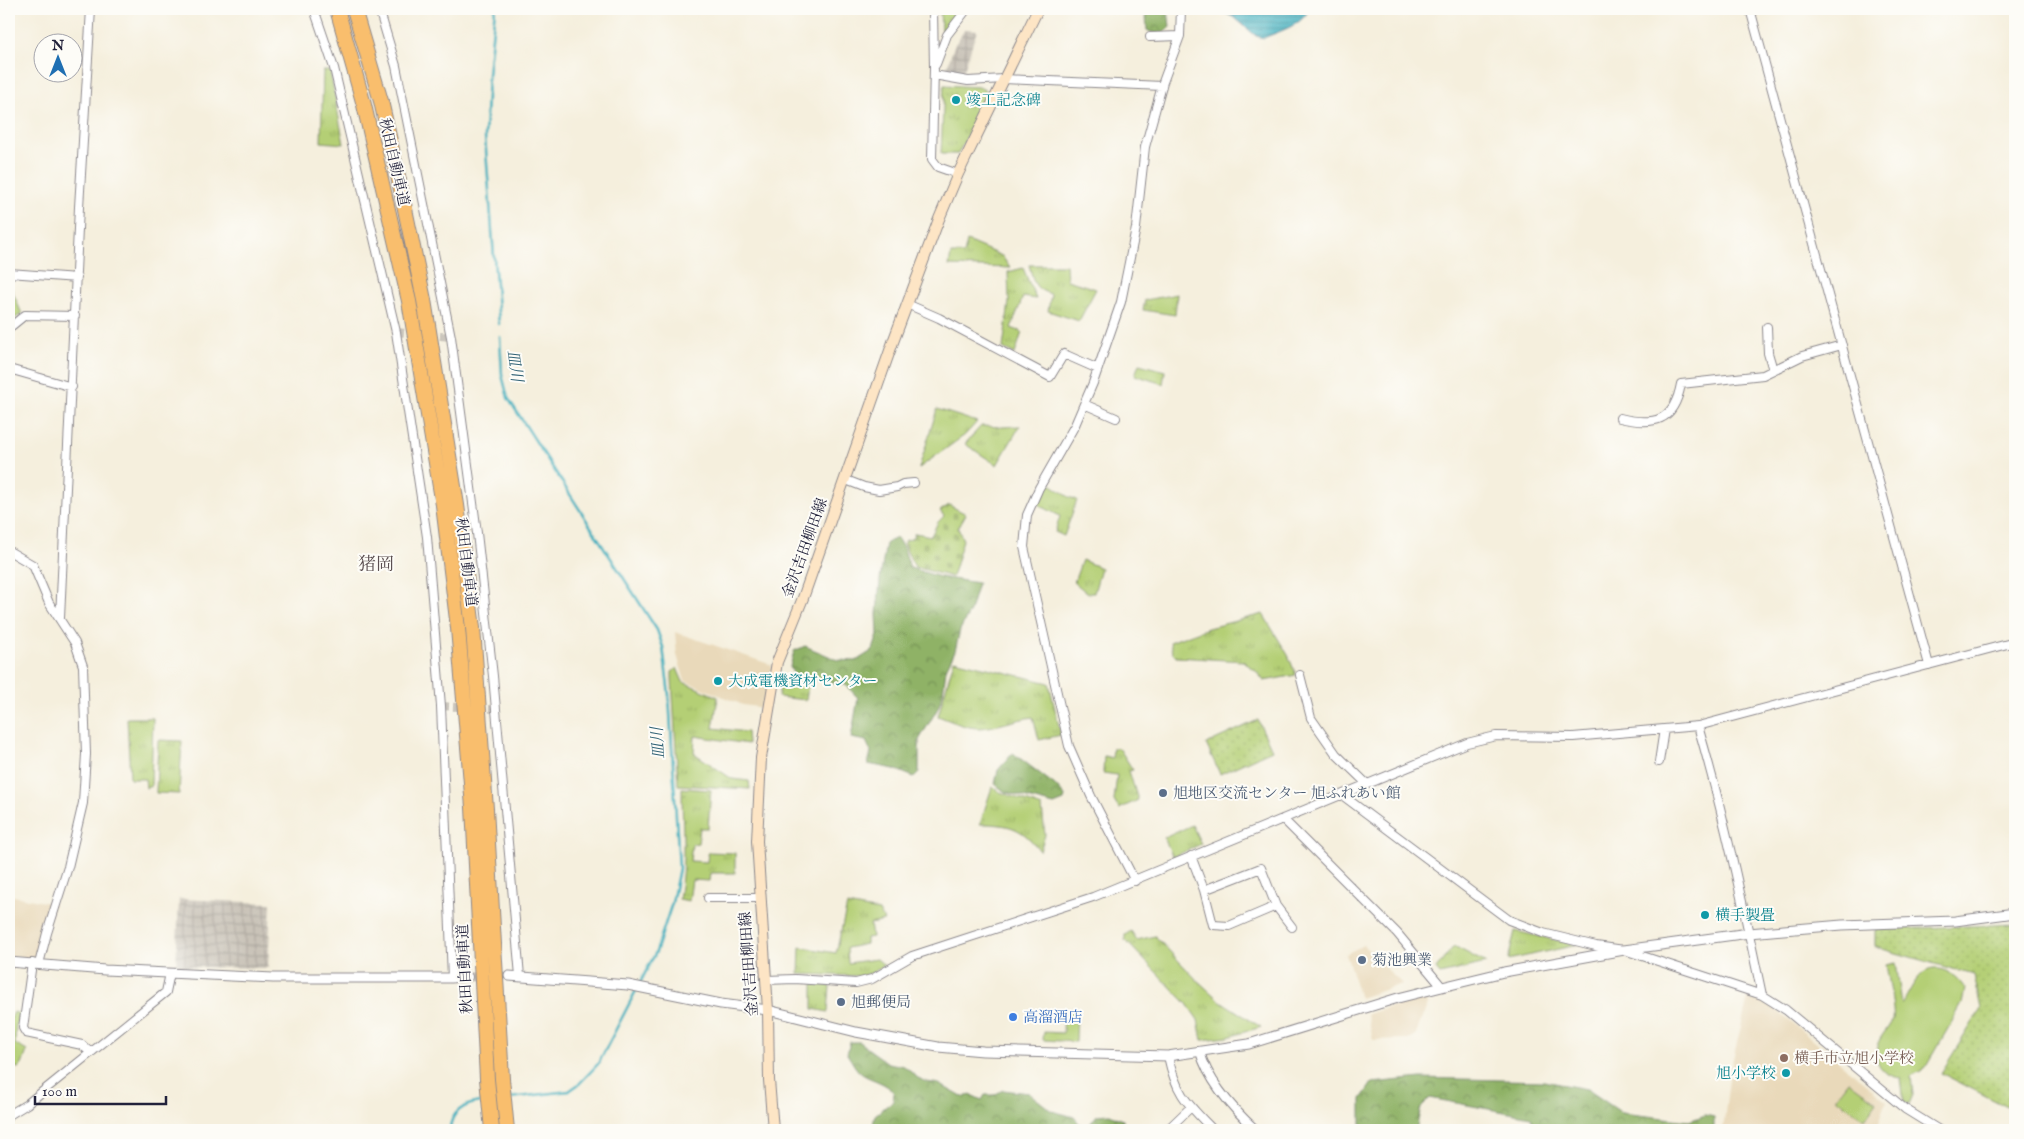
<svg xmlns="http://www.w3.org/2000/svg" width="2024" height="1139" viewBox="0 0 2024 1139" font-family="'IM FELL English','Noto Serif JP',serif">
<style>
.built{fill:#e9d9ba}
.industrial{fill:url(#industrial-grid)}
.grass{fill:url(#grass-tufts);stroke:#6b7858}
.forest{fill:url(#forest-crowns);stroke:#586a50}
.cemetery{fill:url(#cemetery-stones);stroke:#6b7858}
.park{fill:url(#park-dots);stroke:#6b7858}
.pitch{fill:#b4cf75;stroke:#6b7858}
.water{fill:url(#water-rules);stroke:#32697d}
.lines{fill:none;stroke-linecap:round;stroke-linejoin:round}
.stream{stroke:#42b0bf;stroke-width:2.5}
.minor-tunnel{stroke:#cbc6bd;stroke-width:8;stroke-dasharray:8 4;stroke-linecap:butt}
.tertiary-tunnel{stroke:#cbc6bd;stroke-width:9;stroke-dasharray:9 4.5;stroke-linecap:butt}
.minor-casing{stroke:#8c888c;stroke-width:10}
.tertiary-casing{stroke:#8c888c;stroke-width:11}
.secondary-casing{stroke:#8c888c;stroke-width:12}
.motorway-casing{stroke:#8c888c;stroke-width:16}
.minor{stroke:#fff;stroke-width:8}
.tertiary{stroke:#fff;stroke-width:9}
.secondary{stroke:#fde5c5;stroke-width:10}
.motorway{stroke:#f9be6d;stroke-width:14}
.culture-dot{fill:#0f9aa8;stroke:#fdfcf7;stroke-width:2}
.service-dot{fill:#5c6f8a;stroke:#fdfcf7;stroke-width:2}
.shop-dot{fill:#3f7fe0;stroke:#fdfcf7;stroke-width:2}
.education-dot{fill:#8d6e63;stroke:#fdfcf7;stroke-width:2}
.labels{text-anchor:middle;dominant-baseline:central;stroke-width:4;stroke-linejoin:round;paint-order:stroke}
.culture-label{font-size:15px;fill:#0d838f;stroke:#fdfcf7;text-anchor:start}
.street-label{font-size:15px;fill:#22223b;stroke:#fdfcf7}
.service-label{font-size:15px;fill:#4e5e75;stroke:#fdfcf7;text-anchor:start}
.shop-label{font-size:15px;fill:#366cbe;stroke:#fdfcf7;text-anchor:start}
.education-label{font-size:15px;fill:#785e54;stroke:#fdfcf7;text-anchor:start}
.water-label{font-size:16px;font-style:italic;fill:#306276;stroke:#fdfcf7}
.quarter-label{font-size:18px;fill:#5c5052;stroke:#fdfcf7}
</style>
<defs>
<pattern id="industrial-grid" width="8" height="8" patternUnits="userSpaceOnUse" patternTransform="scale(1.25)"><rect width="8" height="8" fill="#c9c3b8"/><path d="M0 4h8M4 0v8" fill="none" stroke="#aca79f"/></pattern>
<pattern id="grass-tufts" width="24" height="20" patternUnits="userSpaceOnUse" patternTransform="scale(1.25)"><rect width="24" height="20" fill="#b4cf75"/><path d="M3 7l-1-3M5 7V3M7 7l1-3M15 17l-1-3M17 17v-4M19 17l1-3" fill="none" stroke="#9ab166"/></pattern>
<pattern id="forest-crowns" width="20" height="18" patternUnits="userSpaceOnUse" patternTransform="scale(1.25)"><rect width="20" height="18" fill="#8fb266"/><path d="M2 6a3 3 0 1 1 6 0M12 15a3 3 0 1 1 6 0" fill="none" stroke="#749055"/></pattern>
<pattern id="cemetery-stones" width="16" height="16" patternUnits="userSpaceOnUse" patternTransform="scale(1.25)"><rect width="16" height="16" fill="#b4cf75"/><path d="M2 7V4a2 2 0 0 1 4 0v3zM10 15v-3a2 2 0 0 1 4 0v3z" fill="#9ab166"/></pattern>
<pattern id="park-dots" width="8" height="8" patternUnits="userSpaceOnUse" patternTransform="scale(1.25)"><rect width="8" height="8" fill="#b4cf75"/><path d="M2 2h.1M6 6h.1" fill="none" stroke="#9ab166" stroke-width="1.8" stroke-linecap="round"/></pattern>
<pattern id="water-rules" width="6" height="5" patternUnits="userSpaceOnUse" patternTransform="scale(1.25)"><rect width="6" height="5" fill="#42b0bf"/><path d="M0 2.5h6" fill="none" stroke="#378f9c"/></pattern>
</defs>
<rect width="100%" height="100%" fill="#fdfcf7"/>
<filter id="ink" filterUnits="userSpaceOnUse"><feTurbulence type="fractalNoise" baseFrequency=".02" numOctaves="2"/><feDisplacementMap in="SourceGraphic" scale="10" xChannelSelector="R" yChannelSelector="G"/><feConvolveMatrix kernelMatrix="1 2 1 2 8 2 1 2 1" color-interpolation-filters="sRGB"/></filter>
<filter id="wash" filterUnits="userSpaceOnUse"><feTurbulence type="fractalNoise" baseFrequency=".0096" numOctaves="4" result="noise"/><feDisplacementMap in="SourceGraphic" scale="20" xChannelSelector="R" yChannelSelector="G"/><feGaussianBlur stdDeviation="1.12" result="paint"/><feColorMatrix in="noise" values="0 0 0 0 0 0 0 0 0 0 0 0 0 0 0 0 0 1.4 0 .05"/><feComposite in="paint" operator="in"/></filter>
<g filter="url(#wash)">
<rect width="100%" height="100%" fill="#f5efdd"/>
<path class="built" d="M675,632l97,33 -9,43 -20,-3 -58,-24 -8,-26z
M9,895l45,9 -17,55 -28,-3z
M1363,945l39,39 -42,14 -14,-44z
M1426,996l1,10 -12,30 -7,3 -35,1 -6,-26z
M1748,998l21,6 118,97 -11,29 -18,-5 -2,5h-133l7,-59z"/>
<path class="industrial" d="M965,29l12,1 -14,42 -16,-5 7,-21z
M179,899l92,4 -3,65 -92,-1z"/>
<path class="grass" d="M940,9h23l-20,21h-2z
M323,71h7l14,73 -23,-2z
M944,85l35,2 10,5 -31,62h-17z
M967,241l35,15 8,12 -61,-2 2,-12h13z
M1029,265h37l1,15 29,9 -17,32 -31,-10 3,-17c-18,-5 -17,-12 -22,-29z
M1023,268l13,31 -13,-2 -12,31 11,4 -7,22 -12,-6 6,-46 -1,-30z
M9,283l13,31 -13,8z
M1177,294l-2,21 -32,-5 2,-10z
M1139,364l26,7 -2,13 -28,-9z
M937,409l40,13 -12,13 -46,33z
M981,426l21,1 18,-1 -23,39 -32,-21z
M1049,483l20,14 8,3 -13,36 -9,-4 5,-16 -21,-11 2,-10z
M1082,560l19,8 -7,25h-7l-13,-11z
M1263,614l25,41 8,20 -32,6 -7,-9 -14,-11 -67,-4 -4,-5 -2,-10 38,-14z
M954,660l95,23 12,52 -22,5 -6,-23c-16,2 -40,11 -54,11 -13,0 -28,-7 -41,-12z
M677,668l6,14 35,15 -5,31 34,4 1,12 -53,-8 -1,17 38,26 17,2 1,8 -72,-4 -6,-107v-6z
M782,676l27,4 -3,20 -28,-3z
M127,718h26l-2,68 -5,2 -1,-9h-15z
M158,740l24,1 -3,53 -23,-1z
M1113,748h6l14,22 -4,1 9,29 -19,9 -5,-8 3,-26 -14,-2 1,-17 8,2z
M992,787l8,5 42,15 3,28 -5,16c-18,-24 -31,-27 -60,-27z
M682,788l29,2 -3,38h-8l-2,15 -6,1 -2,17 17,1 1,-10 27,1v20h-25l-1,8 -17,-1 -3,21 -10,-2c7,-37 3,-74 3,-111z
M1192,825l9,19 -28,13 -9,-19z
M847,905l32,6 5,10 -14,3 2,13 -6,1v6l-19,4 1,15 29,-4 7,6 -12,8 -12,3 -61,-2 1,-27 36,6z
M1131,931l6,9 18,-4 42,44 22,20 42,27 -33,10 -26,3 -4,-20 -11,-16 -62,-64v-5z
M1515,931l62,14 -69,15z
M1454,946l32,17 -46,11 -4,-5z
M813,984l17,2 -2,26 -15,-3z
M1064,1010h13l-1,32 -33,-2 1,-8 19,1z
M14,1012l7,2 -5,11 -1,19 12,7 -5,14 -4,3 -9,-2v-44z"/>
<path class="forest" d="M1143,9h25l2,18c-7,8 -15,8 -23,3l-1,-14z
M897,538l7,11 6,19 30,9 38,6 -8,28 -10,19 -5,21 -9,18 -3,24 -5,15 -19,32v32l-5,5 -20,-8 -26,-5 3,-12 -5,-11 -15,-3 7,-40 -12,-13 -52,-10 -4,-8 4,-16 11,-5 33,14 18,1 17,-11 5,-16 -1,-20 3,-35 6,-36z
M1013,753l42,32 10,11 -1,5 -10,4 -49,-13 -10,-8 3,-14z
M850,1042h9l29,21 16,3 14,12 9,4 12,2 23,13 9,-2 11,5 3,-5h9l9,-5 26,3 23,18 22,6 7,9 6,2 10,-13 13,-1 13,6 1,10h-245l-6,-5 2,-10 18,-14 1,-8c-8,-11 -21,-12 -32,-19 -7,-5 -10,-13 -15,-20z
M1421,1078l123,3 43,8 35,24 67,8 16,-6 9,2v13h-178l-5,-13 -101,-19 -9,9 -5,23h-55v-31l11,-16z"/>
<path class="cemetery" d="M949,505l17,9 -8,14 5,12 -11,37 -37,-10 -12,-23 3,-4 5,-1 4,-6 16,3 7,-14 6,-6 -4,-5z"/>
<path class="park" d="M1258,720l14,30 -52,24 -14,-30z
M2015,924v187l-74,-38 40,-64 -7,-34 -99,-28v-17z"/>
<path class="pitch" d="M1896,963l6,41c6,-9 11,-22 20,-30 16,-13 35,1 43,15l-3,15 -35,61 -6,6 -10,5 2,19 -4,9 -5,-2 -3,-24c-21,-2 -31,-21 -21,-39 4,-7 10,-13 13,-20 2,-7 -5,-44 -7,-54z
M1848,1081l29,21 -12,17 -30,-21z"/>
<path class="water" d="M1216,9h93c-7,17 -30,22 -45,29l-8,-2 -21,-18z"/>
<g class="lines">
<path class="stream" d="M495,9l-7,66 -3,62 14,187
M500,337l2,38 6,23 149,232 6,17 6,48 10,173 -7,35 -16,49 -58,112 -19,20 -10,7 -59,7
M450,1130c0,-18 15,-26 30,-28"/>
</g>
</g>
<g filter="url(#ink)">
<g class="lines">
<path class="minor-tunnel" d="M396,332l21,2
M428,335l23,2
M441,706l54,3"/>
<path class="tertiary-tunnel" d="M468,977l41,-1"/>
<g class="minor-casing">
<path id="minor" d="M314,9l20,59 62,264 31,205 14,169 11,272 16,-1
M379,9l17,57 55,271 26,196 16,143 27,300
M933,9l1,59 -2,91 6,8 20,7
M1750,9l179,656
M1150,37l30,-1
M936,64l11,-29 20,-26
M934,75l34,6 36,-2 158,7
M9,273l68,5
M907,304l32,14 111,59 14,-23 34,15
M1767,327l1,26 5,17
M9,328l16,-13 50,1
M9,369l63,18
M1084,404l32,14
M1620,418c34,8 54,4 61,-34l82,-9 39,-19 40,-11
M846,480l18,7 15,3 18,-3 6,-3 11,-1
M9,551l24,14 16,38 26,40 8,23 3,88 -3,49 -15,64 -21,66 -8,31
M60,618l19,-411 12,-198
M1300,675l11,43 25,36 31,30
M1698,726c26,89 45,179 64,269
M1659,762l5,-33
M1342,795l167,125 34,13 53,13 28,4 138,45 24,15 119,99 34,21
M1283,819l114,114 45,54
M1191,856l13,34 9,35 16,1 47,-20
M1135,881l-44,-85 -22,-50 -45,-199 3,-32 12,-27 36,-63 18,-42 28,-81 15,-74 9,-81 18,-65 17,-46 1,-27
M1204,890l57,-22 15,38 16,21
M708,898h52
M32,963l-9,65 3,5 56,12 9,8
M766,980l29,-1 61,4 16,-4 40,-23 181,-59 374,-154 29,-7 77,1 125,-11 317,-84
M1200,1052c9,31 33,57 56,78
M1168,1056c8,38 19,47 45,74
M9,1115l18,-11 139,-112 4,-19
M1167,1130l24,-23"/>
</g>
<g class="tertiary-casing">
<path id="tertiary" d="M9,962l96,8 168,8h179
M509,976l119,9 93,19 47,6 88,22 82,15 45,4 185,5 81,-12 149,-46 44,-11 62,-15 120,-22 125,-17 93,-8 113,-4 60,-8"/>
</g>
<g class="secondary-casing">
<path id="secondary" d="M773,1130l-4,-50 -1,-70 -11,-169 4,-83 16,-96 26,-64 90,-256 46,-123 19,-45 80,-165"/>
</g>
<g class="motorway-casing">
<path id="motorway" d="M337,9l27,96 45,196 34,204 15,123 15,179 14,272 5,51
M354,9l27,92 19,84 24,115 33,205 16,123 13,181 16,270 5,51"/>
</g>
<use href="#minor" class="minor"/>
<use href="#tertiary" class="tertiary"/>
<use href="#secondary" class="secondary"/>
<use href="#motorway" class="motorway"/>
</g>
</g>
<g class="culture-dot">
<circle cx="956" cy="100" r="5"/>
<circle cx="718" cy="681" r="5"/>
<circle cx="1705" cy="915" r="5"/>
<circle cx="1786" cy="1073" r="5"/>
</g>
<g class="service-dot">
<circle cx="1163" cy="793" r="5"/>
<circle cx="1362" cy="960" r="5"/>
<circle cx="841" cy="1002" r="5"/>
</g>
<circle class="shop-dot" cx="1013" cy="1017" r="5"/>
<circle class="education-dot" cx="1784" cy="1058" r="5"/>
<g class="labels">
<g class="culture-label">
<text x="966" y="100">竣工記念碑</text>
<text x="728" y="681">大成電機資材センター</text>
<text x="1715" y="915">横手製畳</text>
<text x="1776" y="1073" text-anchor="end">旭小学校</text>
</g>
<g class="street-label">
<text transform="translate(394 162) rotate(77)">秋田自動車道</text>
<text transform="translate(805 548) rotate(-70)">金沢吉田柳田線</text>
<text transform="translate(466 562) rotate(83)">秋田自動車道</text>
<text transform="translate(749 964) rotate(-94)">金沢吉田柳田線</text>
<text transform="translate(465 969) rotate(-93)">秋田自動車道</text>
</g>
<g class="service-label">
<text x="1173" y="793">旭地区交流センター 旭ふれあい館</text>
<text x="1372" y="960">菊池興業</text>
<text x="851" y="1002">旭郵便局</text>
</g>
<g class="shop-label">
<text x="1023" y="1017">高溜酒店</text>
</g>
<g class="education-label">
<text x="1794" y="1058">横手市立旭小学校</text>
</g>
<g class="water-label">
<text transform="translate(514 366) rotate(82)">皿川</text>
<text transform="translate(659 743) rotate(-94)">皿川</text>
</g>
<g class="quarter-label">
<text x="376" y="565">猪岡</text>
</g>
</g>
<rect width="2024" height="1139" fill="none" stroke="#fdfcf7" stroke-width="30"/>
<g transform="translate(58 58)"><circle r="24" fill="#fdfcf7" stroke="#a5a5ac"/>
<path d="M0-4L9 19L0 12L-9 19Z" fill="#1f6fb2"/>
<text y="-8" font-size="14" font-weight="bold" text-anchor="middle" fill="#22223b">N</text>
</g>
<path d="M35 1096v8h131v-8" fill="none" stroke="#22223b" stroke-width="2.5"/>
<text x="42" y="1096" font-size="15" fill="#22223b" stroke="#fdfcf7" stroke-width="4" paint-order="stroke">100 m</text>
</svg>
